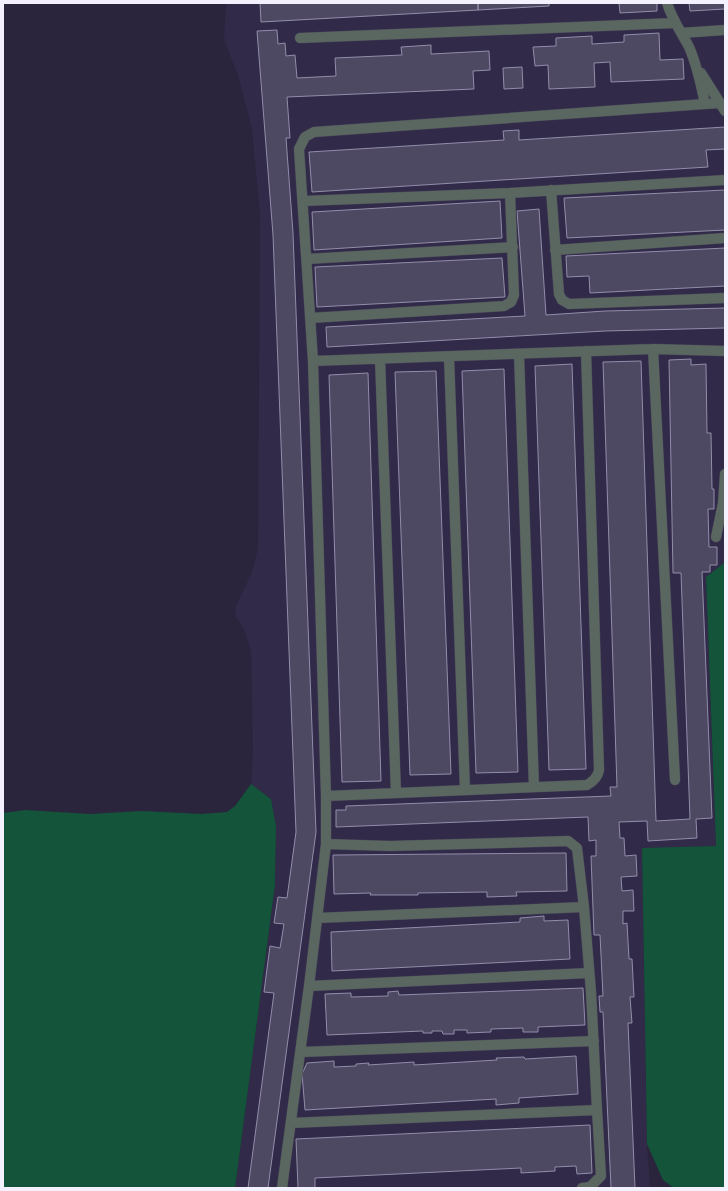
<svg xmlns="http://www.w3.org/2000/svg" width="728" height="1191" viewBox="0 0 728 1191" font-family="'Libre Baskerville',serif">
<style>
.built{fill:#312a48}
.green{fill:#14543a}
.building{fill:#4e4963;stroke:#928daa}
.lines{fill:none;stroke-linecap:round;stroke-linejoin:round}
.service-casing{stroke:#464257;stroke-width:11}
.service{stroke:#5a6760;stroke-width:10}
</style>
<rect width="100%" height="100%" fill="#2a253c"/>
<path class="built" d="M226,3h499v559l-19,15 10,269 -74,3 5,295 3,44h-415l40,-303 1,-59 -5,-27 -20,-15 2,-35 -2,-98 -7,-22 -8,-12 -1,-9 17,-36 6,-24 2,-333 -8,-86 -14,-54 -14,-35z"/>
<path class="green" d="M725,562v626h-51l-11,-8 -16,-36 -5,-296 74,-2 -10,-269z
M251,784l20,15 5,27 -1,59 -40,303h-232v-375l22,-3 65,4 52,-3 59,3 26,-2 8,-6z"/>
<path class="building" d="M260,3h218v7l-217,12z
M478,3h71v3l-71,4z
M619,3h38v8l-37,2z
M689,3h36v6l-35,2z
M277,30l1,14 7,-1 1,13 9,-1 2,23 39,-2 -1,-18 67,-3 -1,-8 30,-2v9l58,-3 1,19 -17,1 1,18 -187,8 3,41h-4l7,95 23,599 -48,356h-20l26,-195 -10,-1 6,-46 10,2 4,-24 -10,-1 4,-26 9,1 9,-66 -23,-597 -16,-204z
M659,33l1,27 23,-1 1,20 -73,3 -1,-20 -16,1 1,24 -46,2 -1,-24 -13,1 -2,-19 23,-1v-8l36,-2v8l32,-2v-7z
M522,67l1,21 -19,1 -1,-21z
M725,127v22l-19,1 2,17 -396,25 -3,-40 195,-12 -1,-9 16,-1v10z
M725,190v40l-158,8 -3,-40z
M500,201l2,37 -188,12 -2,-38z
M539,209l7,106 59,-4 120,-3v20l-120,3 -278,16 -1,-20 199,-11 -8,-105z
M725,248v38l-135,7 -1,-17 -22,1 -1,-21z
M502,258l3,39 -188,10 -2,-40z
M691,359v6l15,-1 1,69h4l1,56h2v20h-6l1,38h8v18h-7v7h-8l10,246 -16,1 1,19 -49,3 -1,-20 -28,1 1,16h4l1,18 11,-1 1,21 -16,1 1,14 11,-1 1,21h-11v13l4,-1 2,36h3l2,38h-4l2,26h-4l7,165h-24l-8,-176h-3l-1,-16h4l-3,-61h-6l-3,-79h5v-16l-7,1 -1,-24 -252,10v-17h10v-4l265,-10 -1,-9h7l-14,-425 38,-1 15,460 34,-2 -9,-246h-8l-4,-213z
M572,364l14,405 -37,1 -14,-404z
M504,369l14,403 -42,1 -14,-402z
M436,371l15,403 -41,1 -15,-403z
M368,373l13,408 -39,1 -13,-407z
M566,853l1,38 -51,1 1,4 -30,1v-5l-69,1v2h-48l1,-2 -37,1 -1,-39z
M544,916v5l24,-1 2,39 -238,12 -1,-39 189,-10v-4z
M583,988l2,37 -47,2v5h-15v-4l-32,1v3l-24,1v-3h-13v4h-11l-1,-3h-10v2h-9v-2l-96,4 -2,-41 26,-1v4l37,-1v-4l10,-1 1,4z
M576,1056l2,38 -59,4v5l-23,2v-6l-191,11 -3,-36 5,-11 27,-2v6l22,-1v-2l13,-1 -1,2 46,-3v3l83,-5 -1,-2 28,-1 1,2z
M590,1125l2,48 -15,1 -1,-8 -21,1v4l-34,2v-5l-206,10v10h-17l-2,-49z"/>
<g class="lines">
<g class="service-casing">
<path id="service" d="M667,3c5,16 14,29 22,44 8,18 12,37 16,57
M681,33l44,-3
M300,38l375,-15
M701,73l19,30
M551,190l8,104 3,6 7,4 156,-6
M303,201l207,-8 215,-13
M555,250l170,-12
M307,259l206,-12
M311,318l193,-12 7,-4 3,-7 -4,-102
M653,349l22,431
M519,354l15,433
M449,357l16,433
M380,359l16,434
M313,361l340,-12 72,2
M716,537l7,-34 2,-29
M326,796l261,-11c7,-4 11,-8 12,-15l-13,-419
M326,844l64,2 178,-5 9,7 7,59 7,85 6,118 4,66 -11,11 -8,1
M317,918l267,-11
M309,986l280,-13
M301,1052l293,-11
M291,1123l306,-13
M282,1188l27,-202 17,-142v-48l-13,-435 -14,-212 6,-12 9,-5 391,-28 15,-1 5,8"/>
</g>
<use href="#service" class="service"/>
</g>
<rect width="728" height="1191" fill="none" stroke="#f3f1fe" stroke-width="8"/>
</svg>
